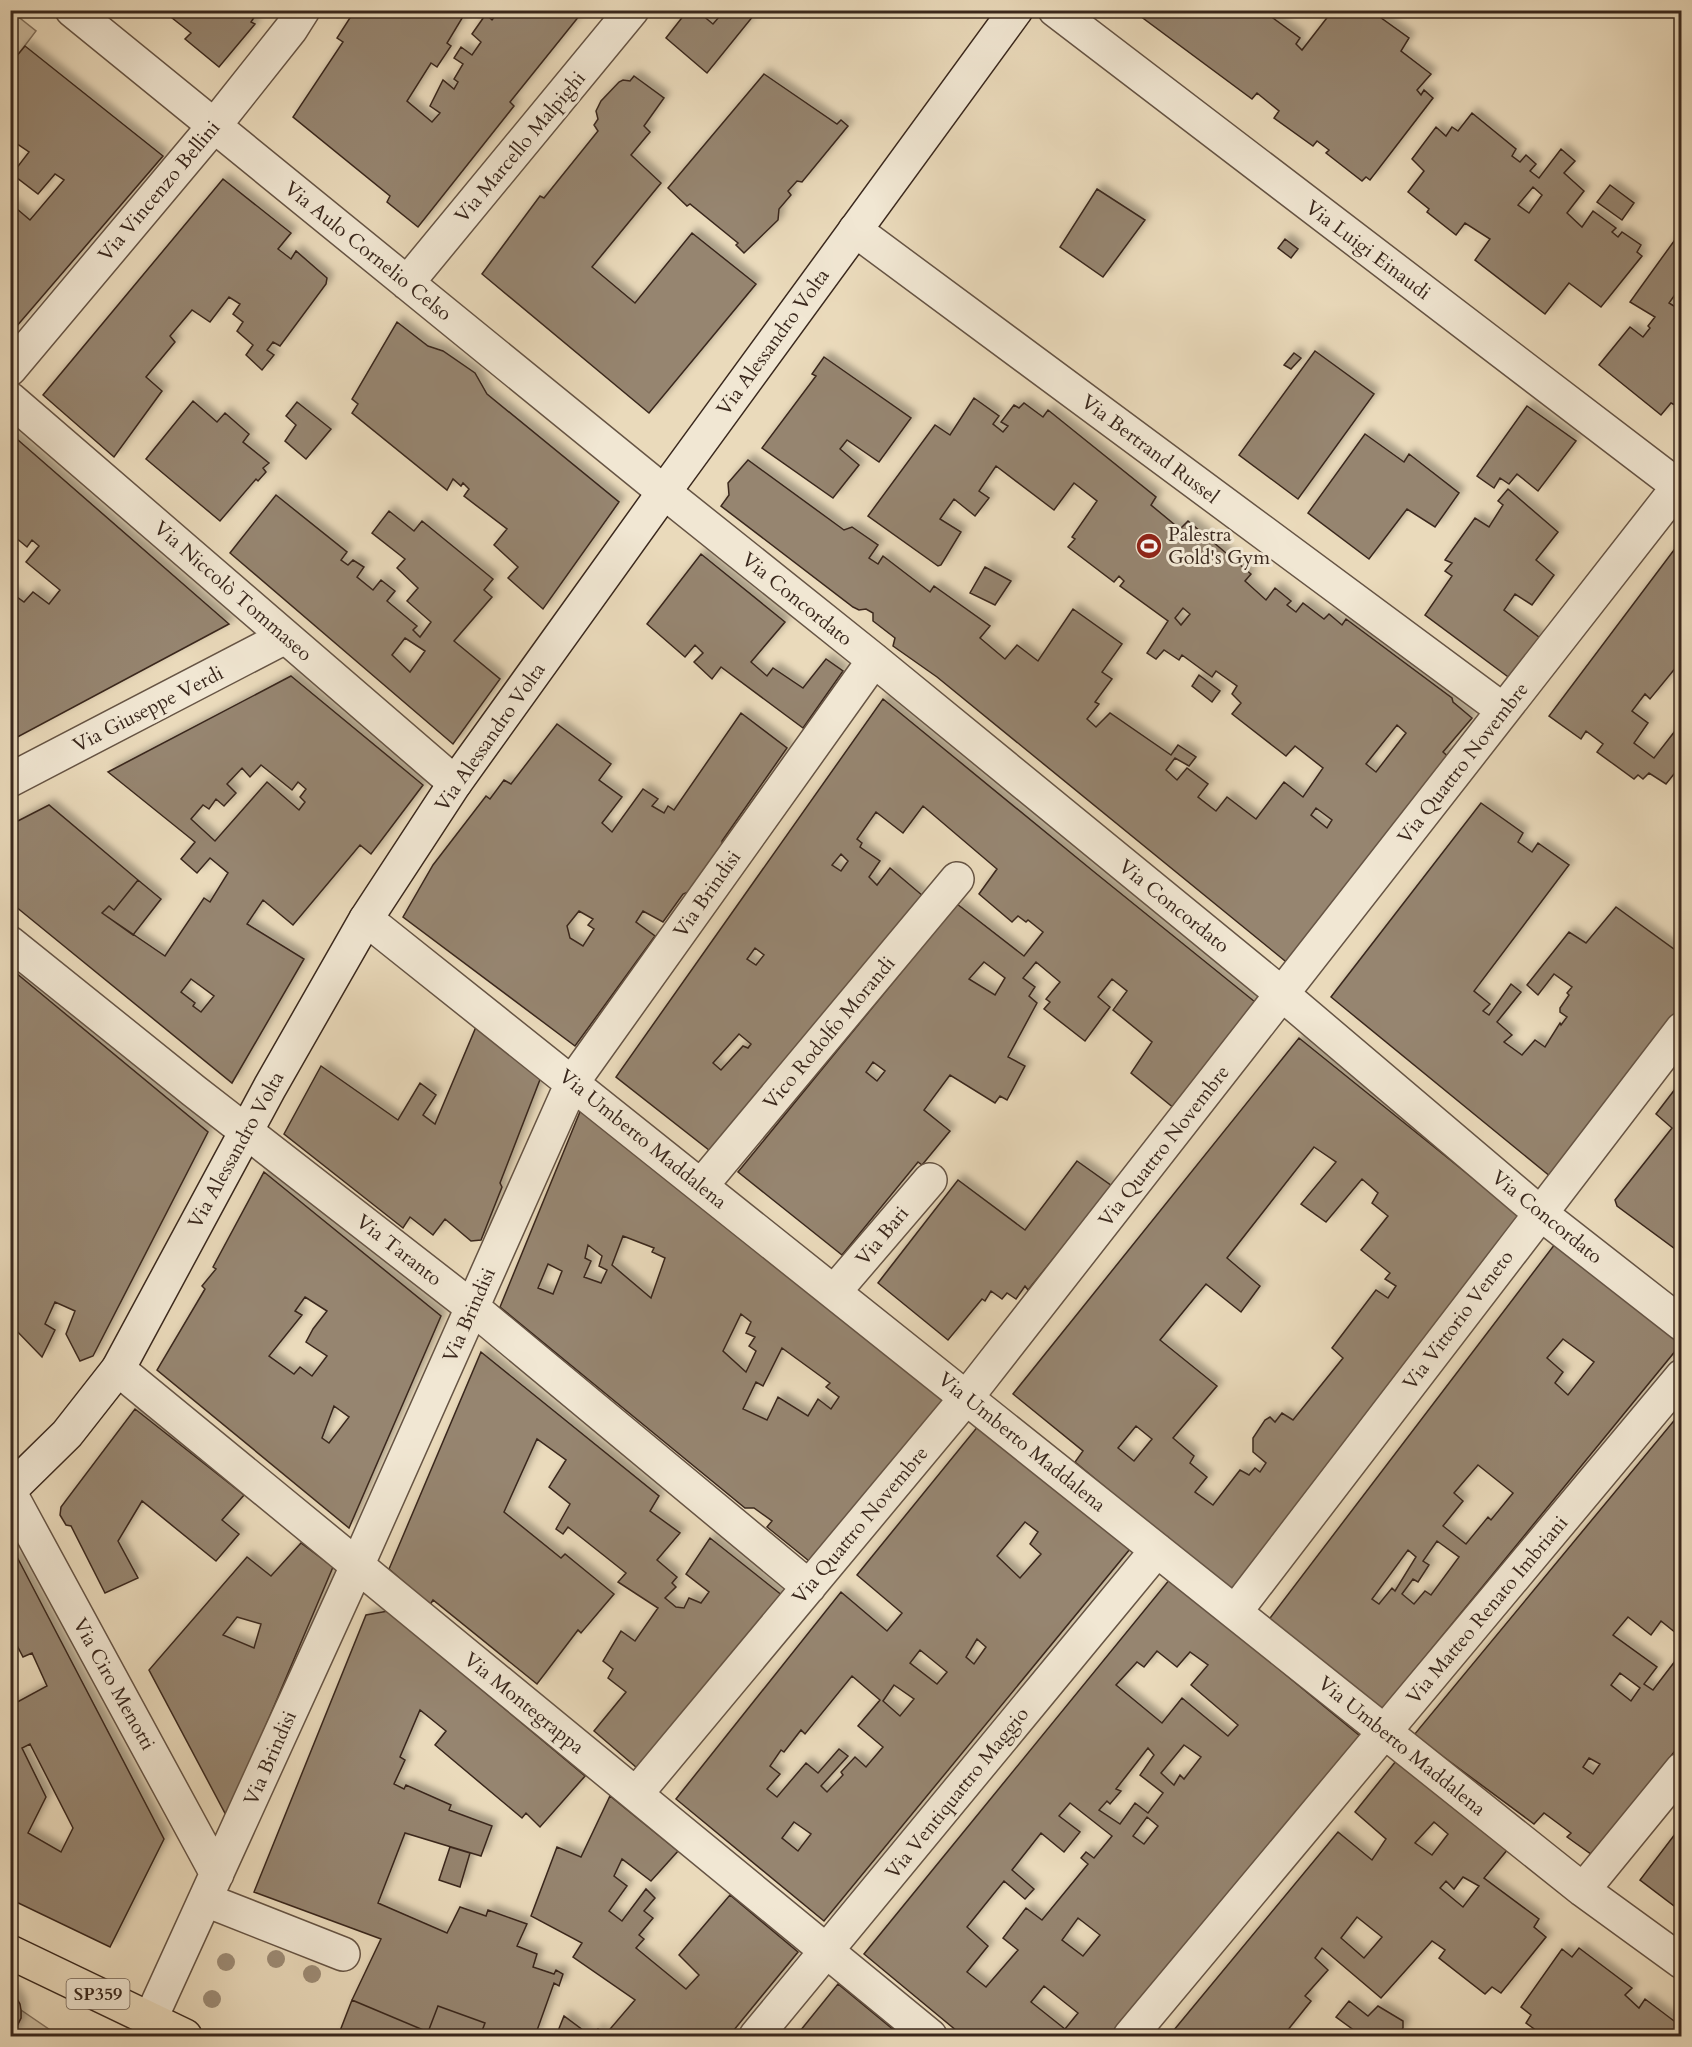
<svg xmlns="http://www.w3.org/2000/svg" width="1692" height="2047" viewBox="0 0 1692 2047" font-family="Cardo,serif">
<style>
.green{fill:#ccbca0;stroke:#83725e;stroke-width:1.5}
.building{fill:#96856f;stroke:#3a281d;stroke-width:1.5;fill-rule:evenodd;filter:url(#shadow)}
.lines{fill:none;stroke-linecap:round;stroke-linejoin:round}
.street-casing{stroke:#665444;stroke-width:36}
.secondary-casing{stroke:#3a281d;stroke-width:36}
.primary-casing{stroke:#3a281d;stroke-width:36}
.street{stroke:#f1e7d3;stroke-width:33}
.secondary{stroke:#f1e7d3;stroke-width:33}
.primary{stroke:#eadabb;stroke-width:33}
.tree{fill:#9d8c76}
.labels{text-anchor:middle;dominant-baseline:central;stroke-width:6;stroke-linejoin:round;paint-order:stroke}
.shield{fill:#f1e7d3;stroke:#716154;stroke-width:1.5}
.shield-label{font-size:18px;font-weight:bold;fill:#3a281d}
.street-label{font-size:20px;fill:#3a281d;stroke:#f1e7d3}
.poi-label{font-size:20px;fill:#3a281d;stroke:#f1e7d3;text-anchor:start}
</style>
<defs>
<filter id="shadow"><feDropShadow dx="5.5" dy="-5.5" stdDeviation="3" flood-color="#0004"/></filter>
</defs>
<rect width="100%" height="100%" fill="#eadabb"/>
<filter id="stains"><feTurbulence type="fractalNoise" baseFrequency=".00333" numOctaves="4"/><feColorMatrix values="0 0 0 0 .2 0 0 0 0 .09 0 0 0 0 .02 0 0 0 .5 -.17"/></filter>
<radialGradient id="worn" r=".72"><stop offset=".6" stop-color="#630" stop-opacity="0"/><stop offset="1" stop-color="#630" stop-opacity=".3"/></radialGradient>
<path class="green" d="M11,11l25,20 -25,33z
M21,2010l38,26h-47l9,-18z"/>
<path class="building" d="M162,10h97l-8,12 4,2 -36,43 -34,-28 6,-6z
M355,10h112l-20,33 4,3 -14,21 -6,-4 -24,38 25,21 8,-9 -10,-7 13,-26 11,9 4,-7 -4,-3 9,-15 -9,-6 7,-11 11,8 9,-13 -9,-8 14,-20 6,6 8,-10h84l-74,92 4,4 -96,121 -31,-25 3,-6 -97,-79 50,-75 -6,-4z
M688,10h8l17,14 12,-14h33l-51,63 -41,-35z
M1132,10h130l38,28 -4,6 6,6 31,-40h37l39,28 -8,13 30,23 -14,16 4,5 3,-5 9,8 -63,82 -4,-3 -4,4 -36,-28 3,-3 -12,-9 -4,5 -39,-28 5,-7 -22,-18 -5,6z
M25,46l138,110 -153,178v-131l20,17 34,-40 -9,-6 -17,20 -26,-20 17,-22 -19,-13v-75z
M764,74l73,50 4,-4 7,6 -46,56 -5,-1 -9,10 3,4 -12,14 -1,11 -34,33 -8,-8 2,-2 -48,-39 -3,2 -19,-18z
M634,76l30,22 -20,28 6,6 -19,23 30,28 -69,84 43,36 57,-70 64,51 -107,129 -167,-139 58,-78 4,2 54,-67 -4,-6 4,-6 -2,-8 5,-10 18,-19 4,-2 7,1z
M1472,113l44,36 -4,7 8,6 6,-7 10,9 -6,7 9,7 22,-29 14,12 -11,12 20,18 -17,22 15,14 11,-16 23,17 -4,4 6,5 4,-5 19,13 -4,7 5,4 -41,51 -32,-24 -24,31 -70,-54 15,-21 -25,-16 -9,12 -29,-23 2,-3 -21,-17 16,-21 -12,-12 24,-32 10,9 6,-9 6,4zM1533,187l9,8 -13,18 -11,-8z
M223,179l68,54 -13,16 13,10 5,-8 31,27 -1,6 -46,62 -7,-4 -6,8 7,5 -12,15 -16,-15 7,-10 -16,-14 6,-9 -10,-8 7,-10 -11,-7 -19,25 -18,-12 -22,26 5,6 -29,35 16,14 -48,66 -71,-62z
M1610,185l24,18 -12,17 -25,-18z
M1097,189l48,31 -42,57 -43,-30z
M1682,230v55l-13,18 13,8v85l-7,9 -4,-2 -10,12 -62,-50 31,-38 13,10 7,-9 -2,-2 7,-9 -25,-15z
M1285,239l13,10 -7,9 -13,-10z
M397,322l31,24 15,5 32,22 12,21 132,108 -76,107 -35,-31 10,-11 -24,-22 13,-16 -43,-33 5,-7 -6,-6 -2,3 -8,-7 -6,11 -95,-77 6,-9 -6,-5z
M1315,351l59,43 -76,105 -59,-44z
M1294,353l7,5 -10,11 -7,-4z
M824,357l87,61 -32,44 -32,-22 -7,9 19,16 -26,33 -71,-50 54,-72 -4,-2z
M974,398l25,18 -6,8 10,8 5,-6 -7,-4 13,-17 5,3 5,-5 19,14 5,-7 108,87 -5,8 29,24 8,-8 63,53 -6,7 21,19 9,-12 16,13 -4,4 9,7 7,-9 21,16 5,-5 13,11 4,-6 106,79 1,4 19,16 -29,34 9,8 -162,205 -353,-288 -44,-31 2,-8 -22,-17v-8l-7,-4 -7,1 -6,-3 -132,-101 8,-11 -1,-12 20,-23 96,70 8,-3 26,18 -9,13 9,6 5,-8 47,36 4,-6 56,40 -10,12 25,21 12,-14 21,16 35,-52 49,35 -20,28 10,7 -17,23 4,2 -12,15 9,8 14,-14 61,42 7,-10 18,12 -7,9 -14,-8 -9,12 11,10 10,-12 21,16 -10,13 18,14 11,-14 29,22 28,-37 19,15 20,-29 -28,-22 -9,10 -54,-42 9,-11 -9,-9 5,-8 -21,-15 -4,6 -30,-22 -3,5 -15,-10 -8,9 -9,-6 21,-32 -48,-35 4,-5 -5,-5 -5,6 -46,-35 7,-8 -3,-2 25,-36 -23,-18 -20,27 -58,-44 -17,25 10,7 -14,18 -21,-17 -14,20 21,13 -20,33 -3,1 -70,-50 67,-91 15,10zM1183,608l7,6 -9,11 -6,-7zM1397,725l9,8 -30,39 -10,-8zM1316,808l16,12 -5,8 -16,-13z
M193,401l24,21 8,-9 24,21 -6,8 26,21 -6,5 3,4 -8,9 -2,-2 -36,42 -74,-62z
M297,402l34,27 -25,30 -21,-18 11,-16 -10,-9z
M1527,406l49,35 -38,50 -21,-17 -8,10 -9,-6 -6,10 -17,-12z
M10,433l219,191 -219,117v-149l14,10 9,-10 16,12 11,-14 -34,-28 13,-16 -7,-6 -5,7 -17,-14z
M1365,434l39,28 5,-8 50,39 -24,34 -28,-18 -38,50 -61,-46z
M1508,489l50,43 -22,28 18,15 -22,30 -17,-11 -11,16 40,31 -29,41 -90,-67 27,-39 -7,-5 7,-8 -7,-3 30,-42 14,9 14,-22 -5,-4z
M276,495l71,57 -6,8 7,5 5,-5 11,7 -7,10 16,13 8,-10 14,11 -8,10 30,25 -4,4 7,7 11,-15 -24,-21 11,-13 -21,-20 8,-9 -33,-26 17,-22 25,20 8,-10 71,58 -9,11 8,7 -38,44 46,38 -47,65 -223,-191zM405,638l20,13 -15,21 -18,-17z
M1677,546l5,3v111l-32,39 -5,-5 -13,17 16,12 -14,20 20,15 28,-36v42l-16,20 -17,-11 -6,6 -5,-4 -4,4 -37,-27 6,-8 -17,-13 -5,8 -32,-23z
M701,554l84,68 -34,40 16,14 6,-8 30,20 23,-29 17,12 -40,57 -82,-61 -9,12 -18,-17 9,-9 -8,-8 -10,12 -38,-33z
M985,567l26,14 -16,24 -25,-12z
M1199,675l21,16 -8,11 -20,-16z
M291,676l132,109 -52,69 -11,-9 -67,80 -30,-25 -16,24 57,35 -72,124 -222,-181v-77l39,-20 89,75 -24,30 -5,-4 -7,7 63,43 39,-58 6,4 18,-29 -18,-15 -13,15 -16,-14 14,-17 -87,-70zM261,765l31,25 6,-8 8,7 -6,8 5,5 -6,8 -32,-28 -52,59 -24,-22 12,-14 6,4 7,-10 8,7 12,-13 -9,-9 15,-16 8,9zM191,979l23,17 -13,16 -8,-6 2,-3 -14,-11z
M883,699l210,172 167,135 -85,103 -44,-36 21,-31 -39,-32 14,-19 -15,-12 -14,18 12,10 -25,34 -41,-32 6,-7 -4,-3 14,-17 -24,-20 -13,16 12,9 -6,9 8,7 -29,54 17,9 -18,34 -7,-4 -5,7 -45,-28 -26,35 26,21 -28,34 -4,-3 -76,93 -104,-83 219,-268 67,52 19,-24 -15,-12 -2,2 -8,-6 -6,6 -33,-28 18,-25 -74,-63 -20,27 -27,-21 -19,27 5,4 -2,4 20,14 -11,16 8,8 13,-17 33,28 -209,258 -98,-77zM841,854l7,7 -7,10 -9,-6zM755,948l9,7 -8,10 -9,-6zM984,962l21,16 -10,17 -26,-16zM739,1034l12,10 -3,4 -5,-2 -22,24 -8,-7zM873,1062l12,9 -8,10 -11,-9z
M741,713l46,35 -65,93 1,10 -30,39 -10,4 -20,28 -20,-11 -7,11 19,14 -80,110 -172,-129 30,-52 53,-69 4,3 14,-19 7,4 46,-60 54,40 -12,16 23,17 -20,26 10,9 31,-43 15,10 -6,7 12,7 4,-7 6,4zM579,911l14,8 -5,6 6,4 -11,17 -13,-8 -3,-12z
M1481,803l42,30 -5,9 14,10 6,-9 31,22 -95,126 16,13 -7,7 6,4 22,-31 10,8 -24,30 15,13 -8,7 18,13 13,-15 10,7 15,-24 1,2 6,-8 -7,-5v-4l9,-13 -2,-2 5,-6 -18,-13 -16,21 -11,-10 42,-53 17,11 30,-36 66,48v52l-131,170 -220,-180z
M138,880l23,19 -28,36 -31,-22 7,-7 5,4z
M10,968l198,164 -115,224 -13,5 -14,-27 9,-23 -20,-9 -10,22 10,6 -13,27 -32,-33z
M476,1027l65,50 -41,106 2,4 -21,53 -10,1 -26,-22 -12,16 -23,-18 -7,11 -119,-94 37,-68 77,54 22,-37 16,12 -13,20 12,9z
M1299,1038l222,179 -289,376 -157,-131 8,-11 -70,-57zM1314,1147l22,15 -35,42 25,18 36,-43 16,14 -6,10 16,13 -27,34 29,23 -5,6 11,7 -8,12 -12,-8 -44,58 11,10 -50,62 -11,-7 -7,9 -5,-5 -5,3 -12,18v14l13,11 -6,9 -5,-4 -6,7 -9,-5 -27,35 -18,-13 12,-15 -17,-14 4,-7 -21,-18 44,-52 -57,-46 46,-56 35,28 19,-26 -33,-28zM1136,1426l16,13 -18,22 -16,-13z
M1682,1080v174l-65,-48 -2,-6 57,-72 -16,-14z
M582,1107l368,293 -136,165 -47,-38 5,-6 -18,-13h-9l-245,-201zM623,1236l31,12 -2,4 13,6 -14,40 -39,-33zM588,1245l14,11 -3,10 8,4 -6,13 -17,-6 7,-16 -6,-3zM548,1264l14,7 -9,23 -15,-6zM741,1314l10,8 -5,11 9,4 -6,9 7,5 -10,21 -23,-21zM782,1348l48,35 -4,4 13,10 -8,12 -13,-10 -10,17 -30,-19 -11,23 -24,-11 13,-27 7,4z
M1077,1161l35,25 -84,104 -3,-4 -9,13 -9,-6 -5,6 -11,-8 -6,10 -3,-2 -34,41 -70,-57 80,-103 67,50z
M264,1172l177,144 -92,212 -192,-158 48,-81 -3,-3 14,-17 -3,-2zM305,1297l22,14 -14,18 -7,13 21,14 -15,20 -12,-9 -6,7 -25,-18 33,-41 -7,-4zM334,1406l15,11 -20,26 -7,-5z
M1555,1244l126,100 -301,368 -113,-90zM1563,1339l31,23 -26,33 -13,-12 8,-11 -16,-14zM1478,1465l35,28 -22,27 -3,-3 -22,27 -23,-18 20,-25 -9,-8zM1437,1541l22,16 -28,38 -6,-4 -11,13 -12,-10 11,-15 5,3 11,-17 -6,-4zM1408,1550l8,7 -21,34 -3,-3 -13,16 -7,-5z
M481,1352l178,144 -9,15 30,22 -23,27 20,17 -5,6 4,4 -11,11 11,9 8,1 5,-10 12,5 8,-11 -23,-18 24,-36 78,62 -144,174 -50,-43 32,-39 -18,-14 5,-9 -10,-8 18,-30 14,10 23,-33 -40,-26 8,-9 -58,-46 -5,7 -7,-5 14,-25 -21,-17 17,-27 -29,-21 -33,73 57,46 4,-4 49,40 -33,39 -3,-3 -41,54 -104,-84 -3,5 -41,-36z
M135,1409l109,86 -22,25 17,14 -23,27 -74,-60 -24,40 20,37 -33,15 -34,-67 -5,-1 -6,-10 1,-8z
M1682,1411v227l-21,-17 -10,14 -23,-18 -15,18 44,32 -13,17 9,6 29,-38v90l-73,93 -11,24 -31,-22 4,-4 -27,-20 -10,11 -120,-89zM1620,1673l20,15 -9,13 -20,-16zM1589,1758l11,6 -7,10 -10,-7z
M979,1425l151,124 -306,372 -148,-122 165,-207 46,39 15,-18 -45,-38zM1025,1522l13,10 -8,12 11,10 -21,24 -23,-22zM977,1639l9,8 -12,17 -8,-7zM920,1650l27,22 -10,12 -27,-21zM852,1676l28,24 -22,26 25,21 -17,20 -11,-10 -14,15 2,3 -16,17 -6,-6 27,-30 -9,-7 -21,24 -12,-10 -29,34 -10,-8 13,-15 -10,-8 11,-16 3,2 17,-22 4,4zM894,1685l20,14 -14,17 -17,-15zM794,1822l17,12 -13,17 -16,-13z
M301,1543l32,24 -106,250 -78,-147 98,-113 24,19zM237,1617l24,7 -7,24 -31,-13z
M16,1555l148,284 -54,108 -100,-48v-193l37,-20 -15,-33 -9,4 -13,-25v-74zM30,1744l43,84 -12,24 -33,-19 18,-36 -24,-49z
M1170,1579l190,157 -248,300h-149l-99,-82zM1157,1651l20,16 13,-15 18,13 -17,20 47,40 -10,11 -46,-38 -20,25 -46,-38 21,-23 7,5zM1184,1745l17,12 -17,22 -4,-4 -6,10 -13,-12zM1148,1748l6,7 -14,20 23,18 -15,20 -13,-10 -15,21 -21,-14 8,-9 3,3 11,-13 -5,-2zM1070,1803l42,33 -18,22 -8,-6 -5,6 7,6 -46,56 -16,-12 -23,30 15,12 -32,37 -19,-15 21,-26 -21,-19 37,-46 21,18 9,-10 -22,-19 29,-37 23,19 16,-20 -21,-16zM1147,1817l11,9 -14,18 -11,-8zM1078,1918l22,17 -17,21 -21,-16zM1044,1986l34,27 -13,16 -34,-27z
M388,1611l197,165 -45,51 -14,-14 -4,5 -87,-73 11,-14 -26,-21 -20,47 5,3 -11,24 10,5 2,-4 45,20 -2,5 43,16 -11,30 -76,-23 -27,70 69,30 13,-26 26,9 2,-6 39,14 -10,22 20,8 -4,13 21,7 2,-4 7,4 -4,12 -5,-3 -19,53h-18l-17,-5 -2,5h-18l5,-13 -47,-17 -10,26 -76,-32 29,-61 -127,-47 112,-277z
M1396,1761l112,88 -24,29 55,41 -5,8 12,10 -45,56 -9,-6 -7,7 -46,-36 6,-8 -13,-9 -51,57 -59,-50 -7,10 13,12 -23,26 6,5 -28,35h-114l169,-204 34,28 14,-21 -31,-27zM1434,1822l14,12 -16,21 -17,-12zM1463,1877l16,9 -16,21 -23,-19 6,-7 8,8zM1357,1917l25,20 -18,21 -23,-20z
M610,1796l68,55 -27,30 -29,-22 -8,17 13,10 -18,25 13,10 24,-32 9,9 -11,13 9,7 -14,17 5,4 -8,9 50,41 13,-14 -20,-20 51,-60 68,57 -69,84h-173l8,-20 27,20 7,-7 7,6 30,-35 -62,-43 9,-14 -51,-27 26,-69 24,10z
M1682,1825v87l-42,-32z
M450,1847l20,6 -10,34 -21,-7z
M1579,1948l53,40 -7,7 14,13 6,-9 37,28v9h-138l-18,-13 5,-8 -10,-8 41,-58 10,8z
M838,1984l63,52h-105z
M10,1987l10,17 1,6v8l-9,18h-2z
M352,2000l76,32 10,-26 47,17 -5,13h-142z
M1349,2001l19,15 10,-10 25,15v7l-6,8h-47l5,-5 -19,-14z"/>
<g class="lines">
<g class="street-casing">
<path id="street" d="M72,10l592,482 210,168 408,334 258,219 142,111
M1055,10l627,479
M855,230l648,480
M407,283l225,-273
M10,369l204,-243 77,-97 12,-19
M10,399l445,384
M10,780l275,-143
M366,919l1217,971 99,72
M10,943l184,148 279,217 336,279
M701,1186l256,-307
M834,1292l96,-112
M118,1369l812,667
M10,1493l207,381
M1235,1612l447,-583
M636,1794l330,-396 716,-916
M1583,1890l99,-121
M206,1900l137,54
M150,2020l207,-454 215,-483 302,-423
M756,2036l401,-486
M1130,2036l552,-660"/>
</g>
<g class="secondary-casing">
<path id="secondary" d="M10,1490l57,-56 51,-65 152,-282 96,-168 89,-136 209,-291 352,-482"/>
</g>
<g class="primary-casing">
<path id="primary" d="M10,1952l175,84"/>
</g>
<use href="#street" class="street"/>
<use href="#secondary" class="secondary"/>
<use href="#primary" class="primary"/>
</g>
<g class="tree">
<circle cx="276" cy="1959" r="9"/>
<circle cx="226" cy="1962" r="9"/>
<circle cx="312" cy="1974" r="9"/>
<circle cx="212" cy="1999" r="9"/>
</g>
<defs>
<g id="stadium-disc" transform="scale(1.35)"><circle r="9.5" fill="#8f2418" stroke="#f1e7d3"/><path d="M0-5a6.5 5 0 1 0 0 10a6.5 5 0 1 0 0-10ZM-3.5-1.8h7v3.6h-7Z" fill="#fff"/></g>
</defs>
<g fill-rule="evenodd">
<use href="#stadium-disc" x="1149" y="546"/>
</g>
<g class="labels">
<rect class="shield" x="66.5" y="1979" width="63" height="30" rx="4.5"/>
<g class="shield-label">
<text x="98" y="1994">SP359</text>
</g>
<g class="street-label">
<text transform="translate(520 147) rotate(-50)">Via Marcello Malpighi</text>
<text transform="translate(159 191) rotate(-50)">Via Vincenzo Bellini</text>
<text transform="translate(1368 250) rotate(37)">Via Luigi Einaudi</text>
<text transform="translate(368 251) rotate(39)">Via Aulo Cornelio Celso</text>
<text transform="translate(773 342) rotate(-54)">Via Alessandro Volta</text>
<text transform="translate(1150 449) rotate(37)">Via Bertrand Russel</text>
<text transform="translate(233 591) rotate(41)">Via Niccolò Tommaseo</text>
<text transform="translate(797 599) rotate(39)">Via Concordato</text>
<text transform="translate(148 709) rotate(-27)">Via Giuseppe Verdi</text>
<text transform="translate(490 737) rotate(-55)">Via Alessandro Volta</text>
<text transform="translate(1463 763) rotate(-52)">Via Quattro Novembre</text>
<text transform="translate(707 894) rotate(-55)">Via Brindisi</text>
<text transform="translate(1174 906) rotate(39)">Via Concordato</text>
<text transform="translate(829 1033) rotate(-50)">Vico Rodolfo Morandi</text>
<text transform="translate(643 1139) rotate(39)">Via Umberto Maddalena</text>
<text transform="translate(1164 1146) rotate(-52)">Via Quattro Novembre</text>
<text transform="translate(236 1150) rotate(-61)">Via Alessandro Volta</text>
<text transform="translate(1547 1217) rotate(39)">Via Concordato</text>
<text transform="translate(882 1236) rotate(-50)">Via Bari</text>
<text transform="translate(399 1250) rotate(38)">Via Taranto</text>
<text transform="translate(469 1315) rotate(-66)">Via Brindisi</text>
<text transform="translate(1458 1320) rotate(-53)">Via Vittorio Veneto</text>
<text transform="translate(1022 1442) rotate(39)">Via Umberto Maddalena</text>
<text transform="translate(860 1525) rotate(-50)">Via Quattro Novembre</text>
<text transform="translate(1487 1610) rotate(-50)">Via Matteo Renato Imbriani</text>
<text transform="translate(114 1684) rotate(61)">Via Ciro Menotti</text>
<text transform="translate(524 1703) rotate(39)">Via Montegrappa</text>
<text transform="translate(1402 1746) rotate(39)">Via Umberto Maddalena</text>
<text transform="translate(270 1758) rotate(-66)">Via Brindisi</text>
<text transform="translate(957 1793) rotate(-51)">Via Ventiquattro Maggio</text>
</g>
<g class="poi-label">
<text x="1168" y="534">Palestra<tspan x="1168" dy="23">Gold's Gym</tspan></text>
</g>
</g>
<rect width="1692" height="2047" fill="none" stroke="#eadabb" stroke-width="36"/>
<rect x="12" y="12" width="1668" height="2023" fill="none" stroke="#3a281d" stroke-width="3"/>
<rect x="18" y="18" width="1656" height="2011" fill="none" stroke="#3a281d" stroke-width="1.5"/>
<rect width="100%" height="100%" filter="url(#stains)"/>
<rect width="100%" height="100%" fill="url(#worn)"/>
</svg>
